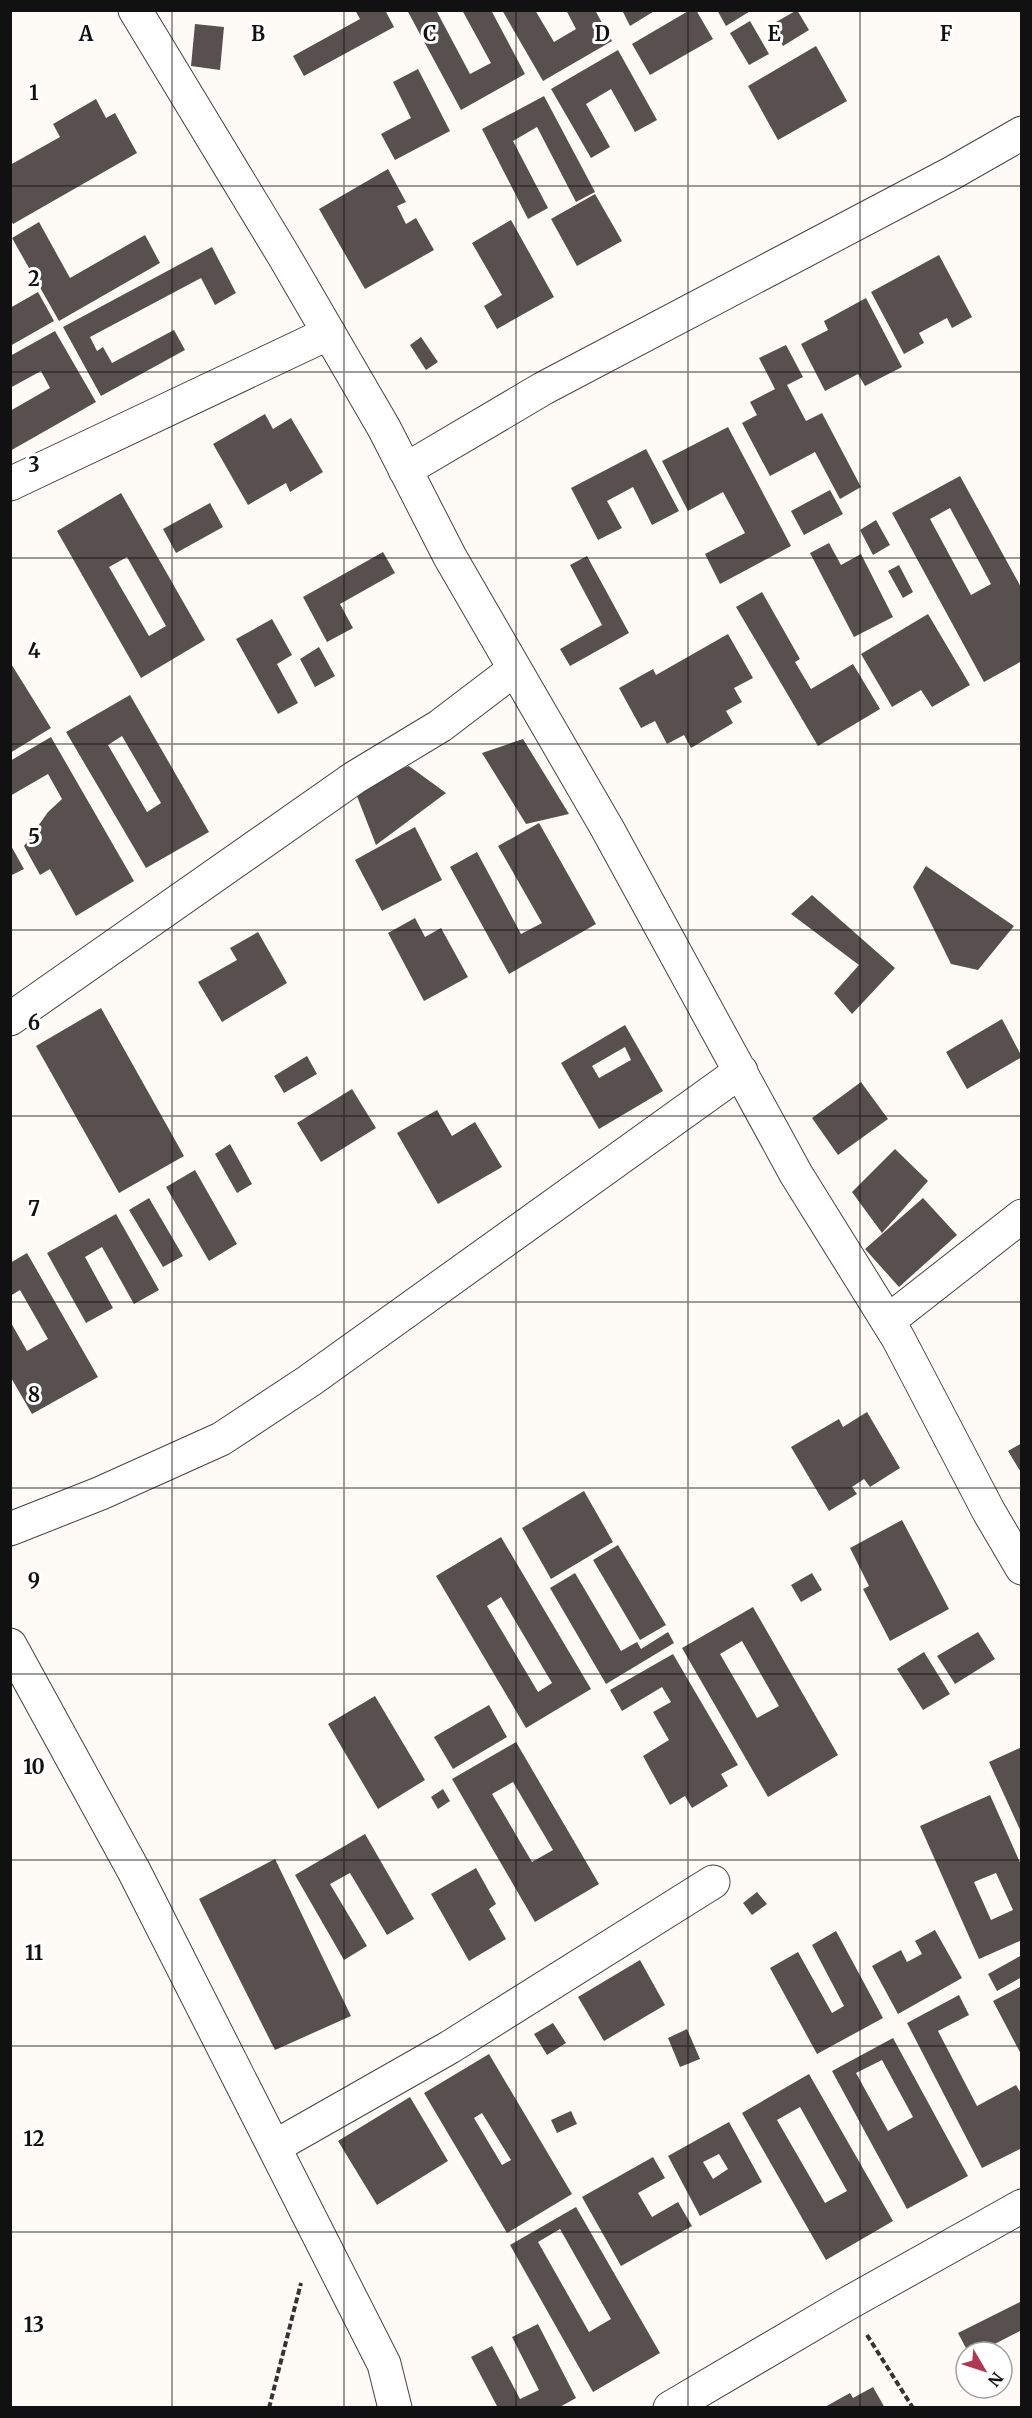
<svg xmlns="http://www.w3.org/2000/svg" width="1032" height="2418" viewBox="0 0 1032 2418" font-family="Merriweather,serif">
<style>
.building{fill:#58504e;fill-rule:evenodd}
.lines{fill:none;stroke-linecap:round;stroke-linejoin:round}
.minor-casing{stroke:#444;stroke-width:35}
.path{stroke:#333;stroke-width:4;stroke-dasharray:6 3;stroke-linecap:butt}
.minor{stroke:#fff;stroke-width:33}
.grid{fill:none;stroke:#111;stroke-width:1.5;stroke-opacity:0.55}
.grid-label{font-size:20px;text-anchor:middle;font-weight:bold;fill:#111;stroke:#fff;stroke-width:6;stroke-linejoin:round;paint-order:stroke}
</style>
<rect width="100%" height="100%" fill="#fefbf6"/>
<path class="building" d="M355,10h30l9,17 -90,49 -11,-20 67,-37z
M407,10h29l34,64 21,-11 -29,-53h29l34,64 -64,36z
M502,10h33l19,32 22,-13 -10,-19h29l17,31 -69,40z
M622,10h34l-26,16z
M690,10h6l17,29 -63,36 -18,-31z
M717,10h35l-26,16z
M797,10l12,20 -26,16 -12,-21z
M750,21l19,33 -20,11 -19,-32z
M195,24l29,3 -4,43 -29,-4z
M816,46l31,55 -69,39 -30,-54z
M618,50l39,70 -22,12 -24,-43 -25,15 24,43 -19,11 -40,-69z
M418,69l32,62 -55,29 -14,-26 30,-16 -18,-36z
M544,96l51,96 -19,10 -39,-75 -24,14 35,67 -20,11 -46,-90z
M96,99l10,19 9,-5 22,40 -124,71 -3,-5v-54l50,-28 -7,-13z
M388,169l18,33 -9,4 9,18 10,-6 18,32 -69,39 -46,-80z
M595,194l27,47 -45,25 -26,-47z
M511,220l43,77 -57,32 -13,-23 18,-11 -30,-52z
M39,222l31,56 75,-43 15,28 -101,58 -47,-83z
M212,247l24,46 -21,12 -14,-27 -111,59 7,14 6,-4 9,16 62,-33 11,20 -84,46 -38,-69z
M939,255l33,62 -20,11 -5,-10 -28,15 5,10 -20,11 -33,-62z
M38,292l16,29 -44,25v-38z
M866,298l36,69 -37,19 -7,-12 -33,17 -24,-47 27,-14 -4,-9z
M55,331l41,71 -86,49v-40l40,-23 -9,-17 -31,17v-32z
M421,337l17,25 -12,8 -16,-25z
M786,345l17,32 -16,8 19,36 16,-8 39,74 -21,12 -25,-47 -45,24 -28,-53 15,-8 -7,-13 25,-13 -16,-31z
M265,414l8,15 18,-11 32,54 -33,20 -4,-9 -38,22 -35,-61z
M728,427l63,119 -71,38 -15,-30 40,-21 -22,-41 -35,19 -26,-50z
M646,449l33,62 -27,14 -19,-38 -26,14 15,27 -24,12 -27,-52z
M960,476l62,113v72l-38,21 -92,-169zM950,508l41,76 -20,11 -41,-76z
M830,490l13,24 -39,21 -13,-24z
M121,493l84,147 -64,38 -84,-147zM127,557l39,69 -17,10 -40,-69z
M210,503l13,24 -47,26 -13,-24z
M876,520l14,25 -17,10 -13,-25z
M829,543l12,22 20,-11 32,63 -39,20 -44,-84z
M383,552l12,21 -55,31 13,24 -26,14 -24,-45z
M587,556l42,77 -59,33 -10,-17 42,-24 -32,-60z
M899,565l14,27 -10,6 -15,-27z
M762,592l38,67 -5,3 16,27 42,-25 27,45 -62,37 -82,-139z
M928,614l42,71 -38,22 -11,-17 -29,17 -31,-53z
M272,619l20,36 -15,9 21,39 -20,11 -42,-75z
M728,634l25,44 -19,10 8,14 -16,9 7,12 -42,25 -7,-13 -17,9 -12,-23 -14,7 -22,-40 34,-19 3,6z
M319,647l16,29 -20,11 -15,-28z
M10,662l41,66 -41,25z
M130,695l79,137 -63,36 -80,-136zM122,736l39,67 -14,9 -39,-67z
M51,737l83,144 -58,35 -26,-47 -10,6 -16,-29 24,-34 14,-13 -14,-25 -38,22v-35z
M523,739l46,75 -43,10 -44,-71z
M409,766l37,27 -70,52 -23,-59z
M539,823l57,101 -87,50 -59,-107 27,-15 44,82 21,-11 -44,-77z
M415,827l27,53 -60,31 -27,-51z
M10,844l14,25 -14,7z
M926,866l88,60 -36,44 -27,-6 -38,-77z
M812,895l83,73 -43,46 -18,-21 25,-28 -68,-51z
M415,918l10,19 16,-9 27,49 -44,24 -36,-68z
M258,932l29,51 -65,39 -24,-40 39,-22 -7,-12z
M101,1008l83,148 -65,37 -83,-147z
M1002,1019l20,38 -55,32 -21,-37z
M625,1025l38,66 -64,38 -38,-66zM625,1047l6,13 -32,18 -7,-12z
M307,1056l10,18 -33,19 -10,-17z
M861,1082l27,37 -50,36 -26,-37z
M352,1089l24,39 -55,34 -24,-39z
M437,1110l15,26 23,-14 27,45 -64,37 -41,-71z
M230,1144l22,40 -15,9 -22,-39z
M895,1149l33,32 -46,52 -30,-41z
M195,1170l42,74 -28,17 -43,-74z
M149,1198l34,58 -20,11 -34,-57z
M923,1198l34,37 -58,52 -34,-38z
M116,1214l43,76 -25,14 -32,-57 -17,10 28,51 -27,15 -39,-70z
M27,1253l71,124 -66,37 -22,-38v-55l17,30 21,-12 -28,-49 -10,6v-33z
M867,1412l33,56 -30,19 -6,-8 -12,8 5,7 -28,17 -38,-64 48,-28 4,8z
M1022,1443v31l-14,-23z
M584,1491l29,51 -62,37 -29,-51z
M902,1520l47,89 -59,32 -27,-52 6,-3 -19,-38z
M501,1537l90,152 -65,39 -90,-152zM501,1597l51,86 -14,9 -51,-86z
M618,1545l48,80 -26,15 -47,-80z
M575,1573l46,78 16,-9 4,7 27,-17 6,11 -68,41 -56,-96z
M812,1573l10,17 -21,12 -10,-17z
M753,1607l85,148 -70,42 -86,-149zM742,1641l37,65 -22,12 -37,-64z
M978,1632l17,27 -40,25 -18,-28z
M924,1652l26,42 -27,16 -26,-41z
M673,1654l65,111 -17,9 7,12 -36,22 -7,-12 -15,9 -27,-49 26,-16 -16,-28 18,-10 -9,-15 -40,24 -12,-21z
M375,1696l50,84 -47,29 -50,-85z
M489,1705l18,32 -54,32 -19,-32z
M516,1742l83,142 -64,38 -83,-143zM513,1782l40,68 -21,12 -40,-68z
M1022,1747v87l-33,-72z
M443,1789l7,12 -12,8 -7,-12z
M990,1795l32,72v73l-43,19 -59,-133zM996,1873l17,37 -22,10 -17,-38z
M365,1834l49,85 -27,16 -37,-62 -20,11 37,62 -23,14 -49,-85z
M275,1859l76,157 -76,34 -76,-151z
M476,1868l20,36 -7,5 17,30 -37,22 -38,-67z
M757,1892l10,12 -15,11 -9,-12z
M935,1930l27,48 -64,36 -26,-48 29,-16 6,12 15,-8 -7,-13z
M836,1931l47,87 -66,36 -47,-86 28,-16 34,61 12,-7 -32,-61z
M1022,1955v22l-25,14 -9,-17z
M640,1960l25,45 -61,36 -26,-44z
M1022,1986v70l-29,-55z
M959,1995l10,20 -31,16 39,75 39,-21 6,10v53l-40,20 -75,-145z
M553,2023l13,20 -19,12 -13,-21z
M687,2029l13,30 -20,8 -12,-29z
M893,2038l75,138 -61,33 -75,-138zM882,2060l31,57 -25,14 -32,-58z
M489,2054l83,140 -65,39 -83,-140zM482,2113l29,47 -9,5 -28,-47z
M809,2074l84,147 -67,39 -84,-147zM800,2107l47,84 -22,12 -48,-83z
M410,2097l38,64 -71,44 -39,-64z
M571,2111l6,13 -20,9 -6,-13z
M729,2122l33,60 -62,34 -32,-60zM719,2154l9,15 -15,10 -10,-17z
M653,2157l12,21 -27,15 14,24 26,-15 14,24 -71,40 -39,-69z
M576,2207l84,146 -67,39 -83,-147zM560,2229l51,90 -22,13 -51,-90z
M1022,2301v29l-43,22h-11l-10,-19z
M538,2324l38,74 -18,10h-60l-27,-51 21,-11 28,53 19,-9 -27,-53z
M873,2387l12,21h-62l27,-15 3,5z"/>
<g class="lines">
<g class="minor-casing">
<path id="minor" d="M135,10l149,246 100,172 66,129 157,271 189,346 102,164 91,174 33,56
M405,470l139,-82 408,-215 70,-40
M10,484l319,-151
M10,1019l344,-241 86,-52 75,-57
M888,1321l134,-105
M10,1529l91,-36 120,-54 88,-58 432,-310
M10,1645l124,226 250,493 11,44
M274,2147l176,-100 263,-165
M670,2408l175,-103 177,-99"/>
</g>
<path class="path" d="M867,2335l46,73
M269,2408l32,-125"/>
<use href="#minor" class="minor"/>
</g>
<path class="grid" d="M172,10v2398M344,10v2398M516,10v2398M688,10v2398M860,10v2398M10,186h1012M10,372h1012M10,558h1012M10,744h1012M10,930h1012M10,1116h1012M10,1302h1012M10,1488h1012M10,1674h1012M10,1860h1012M10,2046h1012M10,2232h1012"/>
<g class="grid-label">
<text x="86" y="41">A</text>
<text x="258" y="41">B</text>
<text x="430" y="41">C</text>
<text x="602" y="41">D</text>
<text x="774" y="41">E</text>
<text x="946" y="41">F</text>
<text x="34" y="100">1</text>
<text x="34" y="286">2</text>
<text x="34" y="472">3</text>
<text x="34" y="658">4</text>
<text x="34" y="844">5</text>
<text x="34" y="1030">6</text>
<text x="34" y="1216">7</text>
<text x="34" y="1402">8</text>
<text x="34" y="1588">9</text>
<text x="34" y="1774">10</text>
<text x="34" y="1960">11</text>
<text x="34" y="2146">12</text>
<text x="34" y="2332">13</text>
</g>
<rect width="1032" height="2418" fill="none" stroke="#111111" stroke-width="24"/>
<g transform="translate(984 2370) rotate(129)"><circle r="28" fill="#ffffff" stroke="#a0a0a0" stroke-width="1.5"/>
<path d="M0-4.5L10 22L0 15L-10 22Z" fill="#b23753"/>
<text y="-9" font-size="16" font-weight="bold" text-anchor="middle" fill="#111111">N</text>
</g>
</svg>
